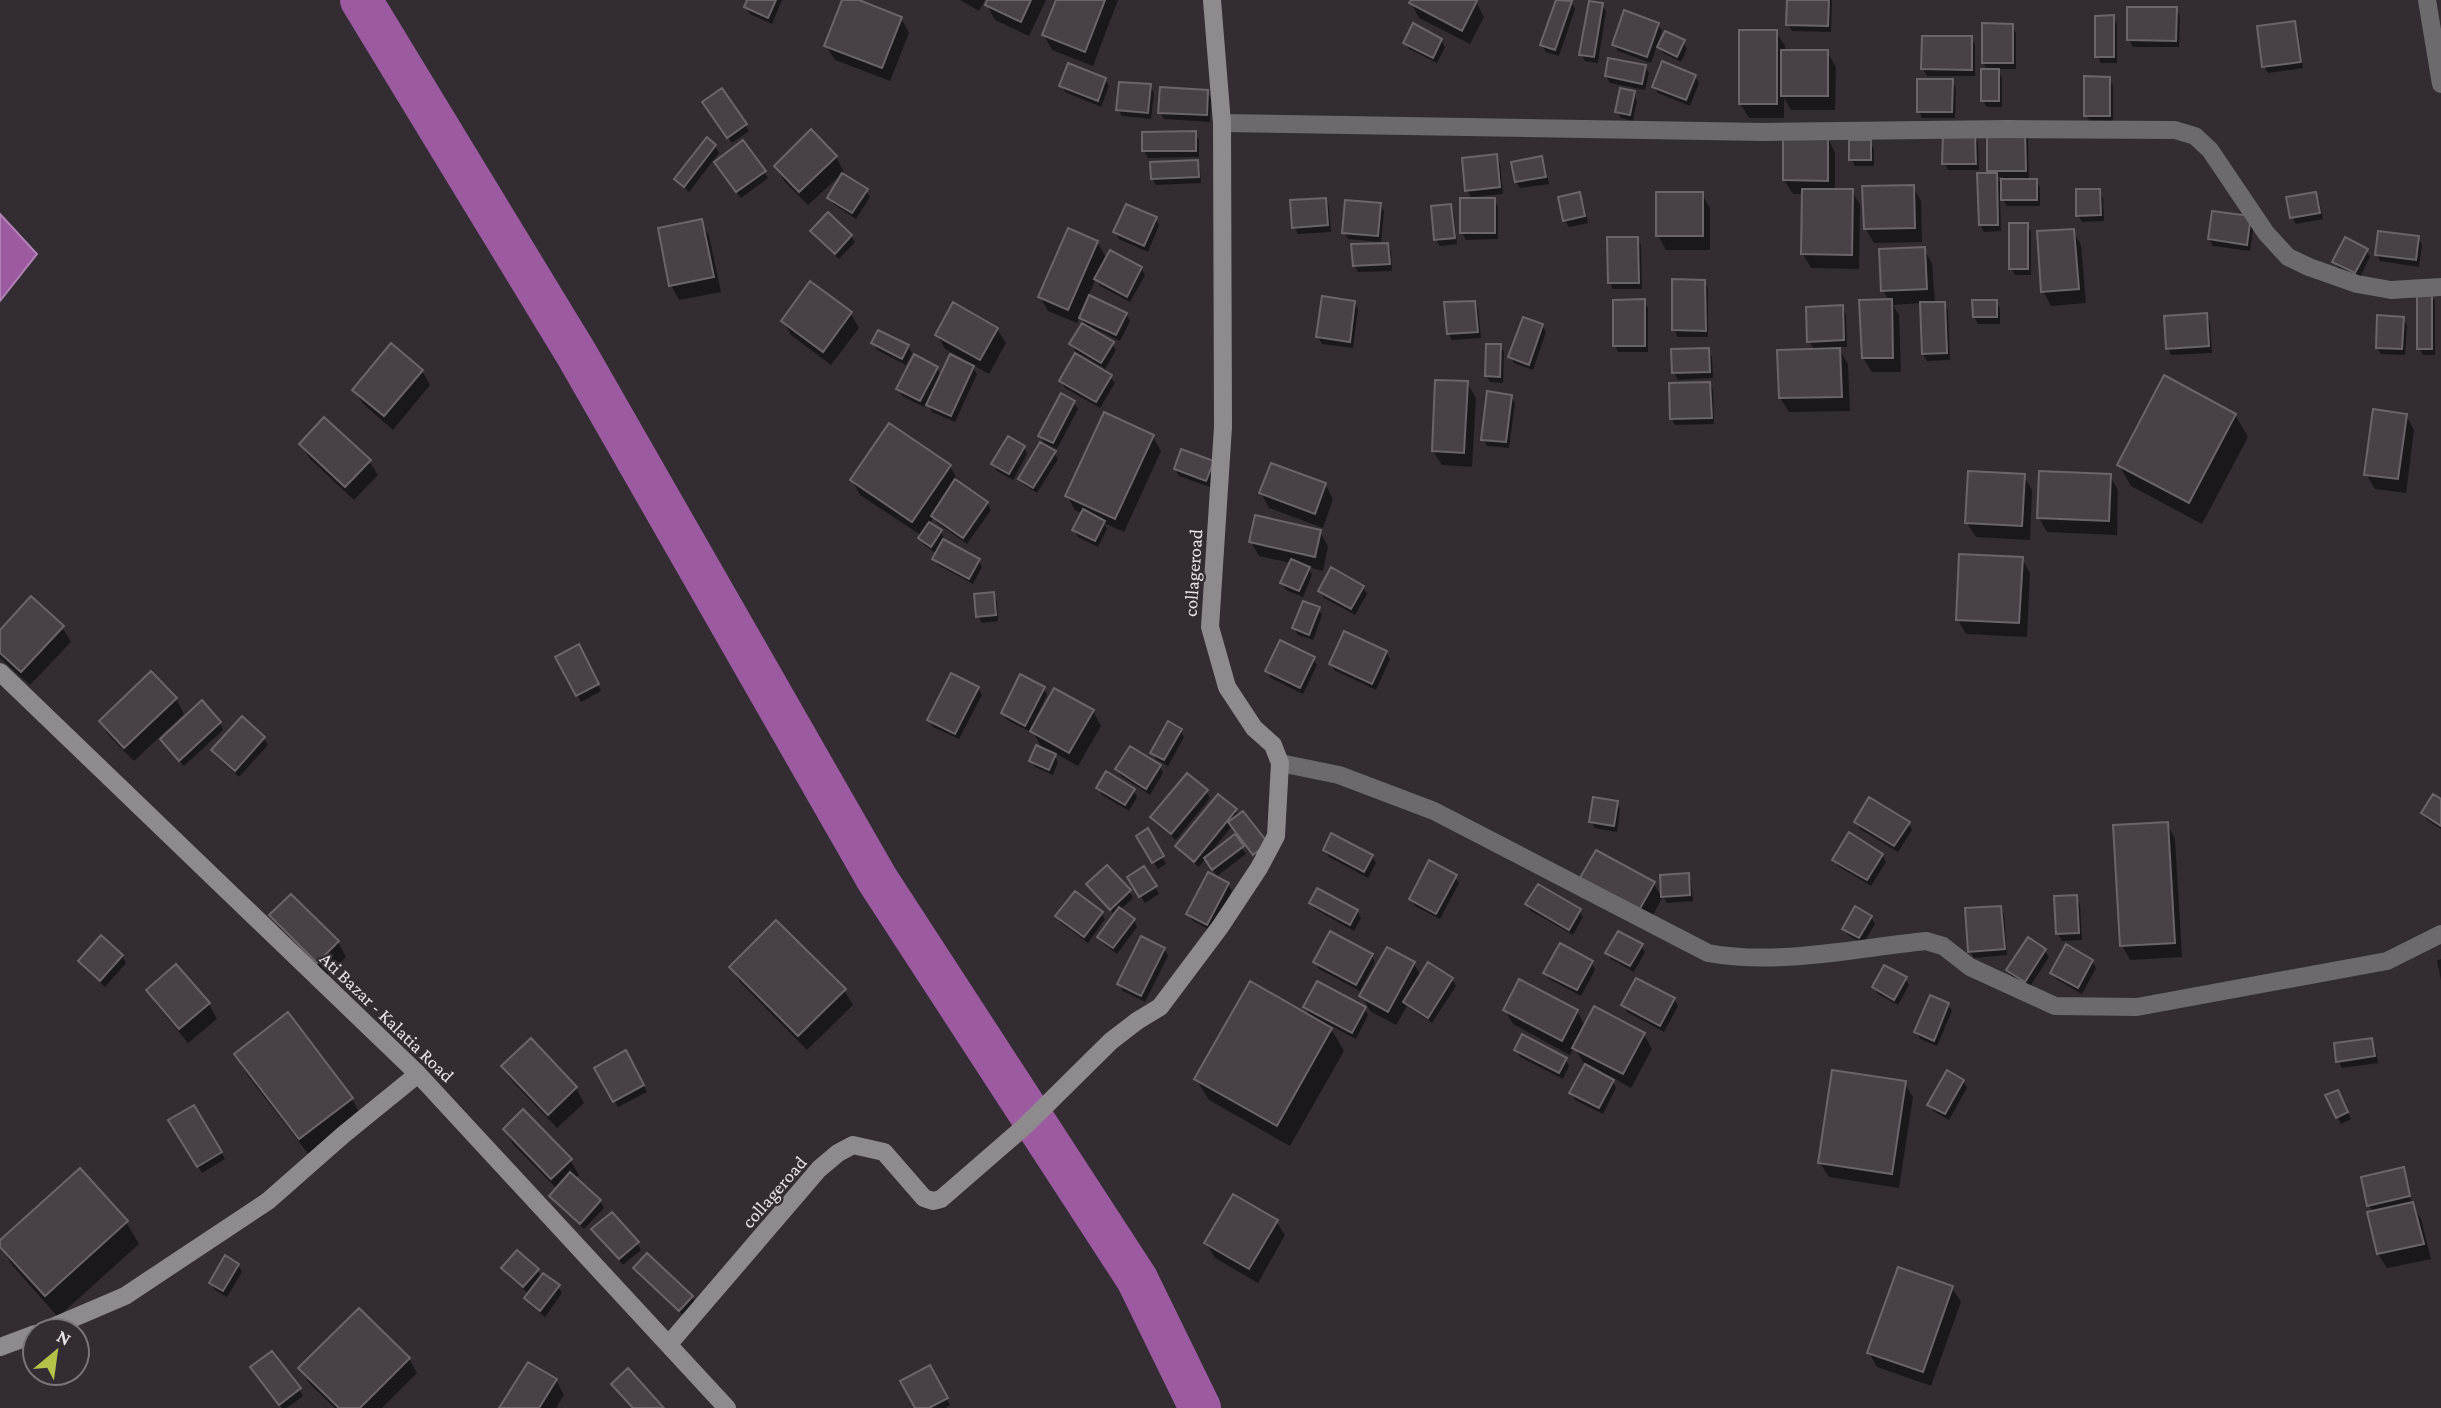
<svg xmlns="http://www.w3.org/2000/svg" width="2441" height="1408" viewBox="0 0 2441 1408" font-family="'Crimson Pro',serif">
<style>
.water{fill:#9c5aa0;stroke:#b283b5;stroke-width:2}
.shadow{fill:#0007;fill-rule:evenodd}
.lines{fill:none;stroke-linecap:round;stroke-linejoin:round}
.canal{stroke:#9c5aa0;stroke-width:42}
.building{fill:#484248;stroke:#6b656b;stroke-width:2}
.street{stroke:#6c6a6c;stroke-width:18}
.secondary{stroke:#8e8a8e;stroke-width:18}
.labels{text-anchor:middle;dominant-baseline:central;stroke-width:5;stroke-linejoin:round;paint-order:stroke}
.street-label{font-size:19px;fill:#e7e4e7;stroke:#332d33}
</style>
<rect width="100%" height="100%" fill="#332d33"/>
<path class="water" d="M0,214l37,40 -37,47z"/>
<path class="shadow" d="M749,0h33l-10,24 -22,-10 -4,-7z
M844,0h11l46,18 8,15 -19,48 -55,-21 -9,-14z
M960,0h25l-6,11z
M989,0h57l-17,36 -34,-16 -8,-15z
M1058,0h60l-25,66 -41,-16 -8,-15z
M1413,0h58l5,2 8,15 -14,27 -51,-26 -8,-15z
M1558,0l13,2 4,7 -16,47 -13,-4 -4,-7z
M1789,0h43l-1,32 -39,-1 -4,-6z
M1602,5l4,6 -8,52 -13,-2 -4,-7z
M2176,9l4,7 -1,31h-46l-4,-7z
M2113,17l4,7v39h-16l-4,-7z
M2294,23l4,7 5,38 -35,5 -4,-7z
M1658,24l4,7 -11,32 -33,-12 -4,-6z
M2012,26l4,7v36h-19l5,9v29h-15l-4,-6 5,-30 -5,-9z
M1776,32l9,14v6h42l9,15 -1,43h-44l-7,-12v20h-35l-9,-15z
M1971,38l4,7v31h-48l-4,-7z
M1441,40l4,7 -8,16 -28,-14 -4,-6z
M1683,42l4,7 -6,13 -18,-9 -4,-7z
M1645,67l4,6 -4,17 -35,-7 -4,-7z
M1695,76l4,7 -9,23 -32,-13 -4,-6z
M2109,78l4,7v37h-23l-4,-7z
M1105,79l4,7 -8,21 -36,-15 -4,-7z
M1952,81l4,7 -1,30h-33l-3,-7z
M1150,86l4,7 -3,26 -29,-3 -4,-6z
M1207,92l4,6 -1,24 -46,-3 -4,-7z
M1633,93l4,7 -4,21 -12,-3 -4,-7z
M708,109l37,16 4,6 -17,12z
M811,132l25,25 8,15 -36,33 -24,-24 -8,-15z
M1195,133l4,7v17l-51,1 -4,-7 -1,-17z
M2024,133l4,6 1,42h7l4,6v19h-33l-7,-11 1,36 -17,1 -4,-7 11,-50 -2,-4zM1997,177h6v10z
M1974,136l4,7 1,27h-31l-4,-7z
M1827,137l8,15v39h17l8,14 -1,64 -48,-1 -8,-14v-60h-10l-9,-14z
M1870,142l4,7v17h-19l-4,-7z
M715,146l4,7 -30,39 -12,-13z
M1496,156l4,7 3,31 -32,3 -4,-7z
M1541,158l4,7 4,19 -29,4 -4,-6z
M1197,161l3,7 1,15 -45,2 -4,-7z
M720,169l44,3 4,6 -27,20z
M1913,187l8,14 1,41 -48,1 -9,-15z
M866,191l4,6 -14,22 -23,-15 -4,-6z
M2099,191l4,7 1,23 -22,1 -4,-7z
M2316,193l3,7 4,19 -27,5 -4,-7z
M1579,194l4,7 5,22 -19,4 -4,-6 -5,-22z
M1702,194l8,14v42h-44l-8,-15z
M1325,199l4,7 2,26 -33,2 -4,-7z
M1494,200l4,7v32l-32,1 -4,-7z
M1380,205l4,6 -3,31 -33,-3 -4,-6z
M1450,206l4,7 3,31 -17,2 -4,-6z
M2213,213l41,11 -4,27 -37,-5 -4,-7z
M1155,218l4,7 -11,27 -29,-13 -4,-7z
M701,221l8,15 12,56 -42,8 -8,-15z
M2027,225l4,7v43h-16l-4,-7z
M812,231l39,5 4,6 -16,17 -23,-21z
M2073,231l8,14 5,58 -35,3 -8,-15z
M1637,238l4,7 1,44h-29l-3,-6z
M2418,238l4,7 -3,22 -39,-6 -3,-6z
M1097,242l10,17 34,9 4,7 -15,27 -30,-16 -4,-7 -8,17 38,18 4,7 -10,20 -31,-15 -1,3 24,15 4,6 -12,21 11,12 -15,25 -35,-20 -4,-7 41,-10 2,-3 -29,-17 -4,-7 13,-21 -4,-7 -3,7 -29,-12 -8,-14z
M1387,244l4,7 1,20 -34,1 -4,-7z
M1924,249l8,14 3,41 9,-1 4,7 2,50 -23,1 -4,-7 -1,-51 -29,2 6,10 2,57h-29l-9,-14 26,-57 -6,-11z
M2366,250l4,7 -11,22 -21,-11 -4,-7z
M1704,281l4,7v49h-30l-4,-7z
M811,283l40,31 8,14 -28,37 -40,-30 -8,-14z
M2431,295l4,6v54h-12l-4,-7z
M1644,301l4,7v44h-30l-3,-7z
M1354,302l4,7 -5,39 -31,-4 -4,-7z
M1474,302l4,7 3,29 -29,2 -4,-7z
M1996,302l4,6v16h-22l-4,-7z
M1842,307l4,7 1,33h-9l10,17 2,47 -61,1 -9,-14 35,-47 -6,-10z
M2206,315l4,7 2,31 -41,2 -3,-7z
M2403,318l4,7 -2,30 -24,-1 -4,-7z
M1542,325l4,7 -13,38 -19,-7 -4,-6z
M997,329l9,14 -17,31 -18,-10 6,10 -22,48 -23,-10 -5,-10 -3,5 -22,-11 -4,-7 39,-21 4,8 22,-13 2,-3 -20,-11 -8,-14z
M873,343l35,3 4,7 -6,12 -29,-15z
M1500,345l4,7 -1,31 -13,-1 -4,-6z
M1708,350l4,7 1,21 -35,2 -4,-7z
M422,371l8,14 -37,45 -30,-26 -9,-14z
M1467,383l9,15 -4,69 -30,-2 -9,-14z
M1709,383l4,7 1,34 -39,1 -3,-6z
M1511,397l4,6 -6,45 -22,-2 -4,-7z
M1074,403l4,6 -21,40 -13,-6 -4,-7z
M2235,415l13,22 -46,87 -71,-38 -12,-21z
M2406,415l8,15 -8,63 -31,-4 -9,-15z
M1153,437l8,14 -37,81 -20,-9 3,6 -9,18 -20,-10 -4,-7 9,-16 -8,-4 -8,-15z
M301,444l68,17 9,14 -24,25 -44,-41z
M1024,447l3,7 -14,26 -16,-9 -4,-7z
M1182,451l35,18 -7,18 -31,-11 -4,-7z
M1054,452l4,7 -21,34 -13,-8 -4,-6z
M950,466l8,15 -1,1 30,21 4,7 -24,34 -30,-21 -3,-6 -5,7 12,8 3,6 -1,3 35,19 4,7 -9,17 -35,-19 -4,-6 3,-5 -13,-9 -4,-7 2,-2 -62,-41 -8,-15z
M2024,476l8,14 -2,50 -54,-3 -9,-14z
M2110,476l8,14 -1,45 -70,-3 -8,-14z
M1325,484l8,15 -10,29 -54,-20 -8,-15z
M1320,532l8,14 -5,25 -15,-4 4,8 -9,22 -17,-7 -4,-7 8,-20 -31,-7 -8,-14z
M2022,559l8,14 -3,64 -61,-3 -8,-14z
M1363,587l4,7 -12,21 -31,-17 -4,-7z
M993,594l4,7 1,20 -16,2 -4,-7z
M1318,609l4,6 -9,25 -15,-5 -4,-7z
M62,627l9,15 -41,43 -30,-27v-25z
M1386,652l4,7 -14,31 -42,-20 -3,-6z
M582,653l19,38 -20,11 -23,-45z
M1313,659l4,6 -14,29 -32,-16 -4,-7z
M978,688l4,7 -23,44 -26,-12 -4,-7z
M1044,688l3,7 -12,24 3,2 55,-10 8,15 -23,40 -25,-14 5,10 -5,13 -18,-8 -4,-6 12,-11 -12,-22 -2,3 -22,-11 -4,-7z
M176,699l8,15 -50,47 -25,-25 -8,-14z
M242,718l22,21 4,6 -29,32 -22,-20 -4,-7z
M220,723l3,7 -39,36 -22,-26z
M1180,730l4,7 -16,29 -12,-7 -4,-6z
M1160,766l3,7 -13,22 -29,-19 -4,-7z
M1098,788l35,2 4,7 -8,14 -27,-16z
M1206,791l4,7 -34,42 -20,-16 -4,-6z
M2441,801v28l-14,-9 -4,-7z
M1616,803l4,6 -3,23 -22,-4 -4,-7z
M1235,811l32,33 -9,17 -26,-35 -22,27 24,-16 12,17 -29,22 -11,-18 -7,9 -18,-14 -4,-7z
M1856,822l52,1 4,7 -14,22 -38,-23z
M2167,824l8,15 7,118 -52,3 -8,-15z
M1147,831l19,33 -8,5 -20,-32z
M1325,850l47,6 4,7 -8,15 -39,-21z
M1882,855l4,7 -15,24 -33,-20 -3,-6z
M1144,868l15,26 -14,9 -16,-26z
M1688,875l3,7 2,19 -26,2 -4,-7z
M1455,877l4,6 -19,36 -25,-13 -4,-7z
M1088,884l41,7 4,7 -13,12 14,10 3,7 -20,27 -14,-11 -4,-6 16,-22z
M1654,884l8,14 -16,30 -57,-33z
M1228,885l4,6 -21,40 -19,-11 -4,-6z
M291,896l47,46 8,15 -20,19 -46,-46 -8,-15z
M2076,897l4,7 2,36 -20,1 -4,-7z
M1311,903l46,8 4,7 -7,13 -39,-22z
M1527,904l52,7 4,6 -10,18 -42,-24z
M2000,907l4,7 3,41 -33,3 -4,-7z
M1101,913l4,6 -17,24 -27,-20 -4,-6z
M1871,917l4,7 -12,20 -15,-9 -4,-6z
M1641,946l4,6 -11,20 -23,-13 -4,-6z
M1164,949l4,7 -23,46 -22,-11 -4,-7z
M2045,951l4,6 -20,31 -17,-11 -4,-7z
M1371,955l4,7 -15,29 -41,-22 -4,-7z
M122,956l4,7 -21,24 -21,-19 -4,-7z
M2441,959v21l-4,-20z
M2092,961l4,7 -14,26 -26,-15 -4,-6z
M1592,963l3,7 -14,26 -32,-17 -4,-6z
M1414,964l7,12 31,3 4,7 -24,37 -25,-17 -11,19 -28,-15 2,1 -8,-15z
M176,966l33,38 8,15 -29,24 -32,-39 -8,-14z
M731,967l113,23 9,15 -46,45 -67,-68z
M1905,979l4,6 -11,20 -20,-11 -4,-7z
M1674,999l4,7 -14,26 -37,-20 -4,-7z
M1948,1005l4,6 -15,35 -17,-7 -4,-7z
M1305,1007l59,1 4,7 -12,24 -28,-15 16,27 -54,95 -81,-46 -13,-21 115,-61z
M1505,1010l72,1 8,15 59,8 8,15 -21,39 -21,-12 6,12 -13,26 -28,-14 -4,-7 16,-29 -4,-2 -9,-15 -4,8 -57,-31z
M288,1015l64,84 12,22 -51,39 -65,-84 -12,-22z
M2371,1040l4,6 3,17 -36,5 -4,-7z
M531,1041l45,47 8,15 -27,25 -45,-47 -9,-14z
M1516,1050l49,9 4,7 -6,13 -43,-22z
M626,1053l21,39 -29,15 -21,-38z
M1963,1081l4,7 -18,32 -16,-9 -4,-6z
M1904,1083l9,14 -14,91 -70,-11 -9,-14z
M2327,1096l14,3 10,20 -10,5z
M193,1107l32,52 -23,14 -31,-52z
M505,1130l65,30 9,15 -4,3 25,23 4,7 -20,21 -29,-26 -4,-7 6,-7 -44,-45z
M2403,1169l3,7 6,28 9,15 10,40 -44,9 -9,-14 -9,-41 4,-1 -4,-7z
M1276,1221l9,14 -27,48 -43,-25 -9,-15z
M126,1222l13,22 -81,73 -46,-52 -12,-20v-2z
M594,1230l43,13 4,7 -18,15z
M238,1265l4,7 -15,25 -12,-7 -4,-7z
M503,1268l34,2 5,7 16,9 4,7 -17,24 -15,-12 -4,-6 3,-5 -22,-19z
M635,1269l57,28 4,6 -12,13 -45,-41z
M1952,1288l9,14 -30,84 -54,-19 -8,-14z
M409,1359l8,14 -35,35h-47l-26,-25 -8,-15z
M930,1367l20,38 -5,3h-28z
M256,1374l43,15 4,7 -16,12h-5z
M556,1380l8,15 -8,13h-54z"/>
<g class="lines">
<path class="canal" d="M361,0l216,355 300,524 260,400 63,129"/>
</g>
<path class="building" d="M747,0h29l-8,18 -24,-11z
M842,0h17l43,17 -20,51 -58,-22z
M987,0h44l-10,22 -36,-17z
M1056,0h49l-20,52 -43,-17z
M1411,0h64l2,1 -15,30 -53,-28z
M1556,0l16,1 -17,49 -15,-5z
M1787,0h42l-1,26 -42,-1z
M1589,1l14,2 -9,54 -15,-2z
M2127,7h50l-1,34 -49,-1z
M1624,10l35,13 -12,34 -35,-12z
M2114,15v42h-19v-41z
M2295,21l6,41 -39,5 -5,-41z
M1413,23l29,16 -9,19 -30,-15z
M1982,23l31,1v39h-31z
M1739,30h38v74h-38z
M1665,31l20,9 -8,17 -20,-10z
M1922,36h50v34l-51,-1z
M1781,50h47v46h-47z
M1608,58l38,7 -4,19 -37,-8z
M1662,61l34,14 -10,25 -34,-13z
M1068,63l38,15 -8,23 -39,-15z
M1981,69h18v32h-18z
M2084,76l26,1v39h-26z
M1917,79h36l-1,33h-35z
M1119,82l32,2 -3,29 -32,-3z
M1160,87l48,3 -1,25 -49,-2z
M722,88l25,36 -20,14 -25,-36z
M1620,88l15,3 -5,24 -15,-3z
M811,129l26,27 -38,36 -25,-26z
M1196,131v20h-54v-19z
M1987,131h38l1,40h-39z
M1943,134h32l1,30h-34z
M1783,135l45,1v45l-45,-1z
M707,137l9,8 -32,42 -10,-8z
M743,140l23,31 -30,21 -22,-30z
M1849,140h22v20h-22z
M1497,154l3,33 -35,4 -3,-33z
M1542,156l4,21 -31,5 -4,-20z
M1198,160l1,17 -48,2 -1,-17z
M842,173l26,16 -16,24 -25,-15z
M1977,173h20l1,52h-19z
M2001,179h36v21h-36z
M1914,185l1,43 -51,1 -2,-43z
M1802,189h51l-1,66 -51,-1z
M2076,189h24l1,26 -25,1z
M1580,192l5,24 -22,5 -5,-24z
M1656,192h47v44h-47z
M2316,192l4,21 -30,5 -4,-21z
M1326,198l2,27 -36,3 -2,-28z
M1460,198h35v35h-35z
M1345,200l36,3 -3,33 -36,-3z
M1126,204l31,13 -13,29 -31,-14z
M1451,204l4,34 -21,2 -3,-34z
M2212,211l39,5 -4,29 -39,-6z
M828,212l24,23 -17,19 -25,-23z
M702,219l12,58 -45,9 -11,-58z
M2009,223h19v46h-19z
M1068,228l30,13 -30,69 -30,-13z
M2074,229l5,60 -38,3 -4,-61z
M2378,231l41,5 -3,24 -41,-5z
M1607,237h31l1,46h-31z
M2345,237l23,12 -13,24 -23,-11z
M1388,243l2,21 -37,2 -2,-22z
M1925,247l2,42 -46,2 -2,-42z
M1110,250l32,17 -15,30 -33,-18z
M1672,279l33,1 1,51 -34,-1z
M810,281l42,31 -29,40 -42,-31z
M2417,293h15v56h-15z
M1089,295l38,18 -11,22 -37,-17z
M1322,296l33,5 -5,41 -34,-5z
M1645,299v47h-32v-46z
M1892,299l1,59h-31l-3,-58z
M1972,300h25v17h-24z
M1475,301l3,31 -31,2 -3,-32z
M953,302l45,26 -18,32 -45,-25z
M1920,302h25l2,51 -25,1z
M1843,305l1,35 -37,2 -1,-35z
M2207,313l2,33 -43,3 -2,-33z
M2377,315l27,2 -2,32 -26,-1z
M1523,317l20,7 -14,41 -21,-8z
M1082,323l32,19 -13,21 -32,-19z
M878,330l31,15 -7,14 -31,-16z
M391,343l32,27 -39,46 -32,-26z
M1486,344h15l-1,33 -15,-1z
M1709,348l1,24 -38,1 -1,-24z
M1840,348l2,49 -63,1 -2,-48z
M1075,353l37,22 -16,27 -37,-21z
M914,354l24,13 -18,34 -24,-12z
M950,354l24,12 -23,50 -25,-11z
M2164,375l72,39 -47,89 -72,-38z
M1435,380l33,1 -4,72 -32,-2z
M1710,382l2,36 -42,1 -1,-36z
M1487,391l25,4 -6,47 -25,-2z
M1061,393l14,8 -22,42 -15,-7z
M2373,409l34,5 -9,65 -34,-4z
M1104,412l50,23 -39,84 -50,-23z
M324,417l47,43 -26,27 -46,-43z
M889,423l62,42 -39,57 -62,-42z
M1008,436l17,10 -16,28 -18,-10z
M1040,442l16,9 -23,37 -15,-9z
M1181,449l33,12 -8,20 -32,-12z
M1271,463l55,20 -11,31 -56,-21z
M1968,471l57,3 -3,52 -57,-3z
M2039,471l72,3 -2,47 -72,-3z
M955,479l33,23 -25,36 -32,-22z
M1083,509l22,12 -10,20 -23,-11z
M1255,515l66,15 -6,27 -66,-15z
M929,522l13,8 -11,17 -13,-9z
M943,539l37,20 -11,20 -37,-20z
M1959,554l64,3 -4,66 -63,-3z
M1291,559l19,8 -11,24 -19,-8z
M1331,567l33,19 -13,23 -33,-18z
M994,592l2,23 -20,2 -2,-23z
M31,596l33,30 -43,46 -21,-19v-23z
M1303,601l17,6 -11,28 -17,-7z
M1344,631l43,20 -15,33 -43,-20z
M1280,640l35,17 -15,31 -35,-17z
M579,644l20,40 -23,12 -21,-39z
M151,671l26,27 -53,50 -25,-27z
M951,673l28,14 -24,47 -28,-14z
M1020,674l25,13 -20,39 -24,-13z
M1054,688l40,22 -25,43 -39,-22z
M202,700l19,22 -42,39 -19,-22z
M242,716l23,21 -30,34 -24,-21z
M1168,721l14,8 -18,31 -14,-7z
M1036,745l20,9 -7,16 -20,-9z
M1130,746l31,19 -15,24 -31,-20z
M1106,771l29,18 -10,16 -29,-17z
M1187,773l21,17 -37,44 -21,-17z
M1218,794l19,15 -43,53 -19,-16z
M2433,794l8,5v27l-20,-13z
M1593,797l25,4 -4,25 -25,-4z
M1869,797l41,25 -16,24 -40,-24z
M1243,811l25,32 -15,12 -25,-33z
M2168,822l7,121 -55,3 -7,-121z
M1148,828l16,28 -12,7 -16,-27z
M1849,832l34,22 -16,26 -35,-20z
M1331,833l42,22 -9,17 -41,-22z
M1235,834l9,12 -32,24 -8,-12z
M1596,850l59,32 -18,32 -59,-33z
M1429,860l28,15 -21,39 -27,-15z
M1107,865l24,25 -21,20 -24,-26z
M1144,866l13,20 -18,11 -12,-20z
M1208,872l21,11 -22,42 -21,-11z
M1689,873l1,22 -29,2 -1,-22z
M1538,884l43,25 -12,21 -44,-26z
M1317,888l41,22 -8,15 -41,-22z
M1075,891l28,21 -19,25 -29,-21z
M291,894l48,47 -22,22 -48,-48z
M2077,895l2,38 -23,1 -2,-38z
M1855,906l17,10 -13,22 -17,-9z
M2001,906l4,43 -37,3 -3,-44z
M1119,907l16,12 -22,29 -16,-11z
M776,920l70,69 -48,47 -69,-69z
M1330,931l43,23 -17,31 -43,-23z
M1618,931l25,13 -13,22 -25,-13z
M101,935l22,20 -23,26 -22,-20z
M1141,936l24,12 -24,48 -24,-12z
M2028,937l18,12 -21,33 -19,-12z
M1560,943l33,18 -16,29 -34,-17z
M2066,944l27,16 -15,28 -28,-15z
M1387,947l28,15 -27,50 -29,-16z
M1428,962l25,16 -25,40 -25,-16z
M176,964l34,39 -31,26 -33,-39z
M1884,965l23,12 -13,23 -22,-13z
M1636,978l39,20 -15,28 -39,-21z
M1519,979l59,31 -16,31 -59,-31z
M1250,981l82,47 -55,98 -83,-47z
M1317,981l49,26 -14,26 -49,-26z
M1930,995l19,8 -15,38 -20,-9z
M1594,1006l51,27 -22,41 -51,-26z
M288,1012l65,86 -54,41 -65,-85z
M1522,1034l45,24 -8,15 -45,-23z
M531,1038l46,49 -29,28 -47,-49z
M2372,1038l3,18 -39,6 -2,-19z
M626,1050l18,35 -31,17 -19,-34z
M1585,1064l29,16 -15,28 -30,-15z
M1832,1070l74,11 -14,93 -74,-11z
M1947,1070l17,10 -19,34 -18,-9z
M2338,1090l10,22 -12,6 -11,-23z
M194,1105l28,47 -25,15 -29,-47z
M523,1109l49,50 -21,20 -48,-50z
M2404,1167l6,29 -43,10 -6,-29z
M80,1168l48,53 -83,75 -45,-49v-7z
M570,1172l31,28 -21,24 -31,-28z
M1233,1194l45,26 -29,49 -45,-26z
M2413,1202l11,42 -47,10 -10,-42z
M612,1212l27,30 -20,17 -28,-30z
M517,1250l22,19 -16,18 -22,-19z
M647,1253l46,43 -14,15 -46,-43z
M225,1255l14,9 -16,27 -14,-8z
M1898,1267l55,19 -30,86 -56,-19z
M543,1273l17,12 -20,26 -16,-13z
M359,1308l51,50 -50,50h-21l-41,-40z
M272,1351l29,37 -22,17 -29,-38z
M528,1362l29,17 -18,29h-40z
M930,1365l18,33 -19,10h-14l-15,-27z
M628,1368l36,40h-31l-22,-24z"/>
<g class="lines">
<path class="street" d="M2427,0l14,84
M1222,123l543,9 242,-3 168,1 20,6 15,14 56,83 22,24 21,10 48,17 34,6 50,-3
M1280,763l59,12 95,36 274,142c69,13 149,-5 218,-12l17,5 27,21 85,39 82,1 250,-46 54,-27"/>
<path class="secondary" d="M0,672l418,402 309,334
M43,1331l82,-35 143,-95 75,-66 75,-61
M669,1344l150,-175 19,-16 15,-8 31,7 40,46 9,3 8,-2 84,-73 86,-85 26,-20 23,-14 60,-80 39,-59 17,-32 4,-73 -7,-18 -19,-17 -27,-41 -17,-60 13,-200 -1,-304 -10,-123
M0,1347l35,-13"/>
</g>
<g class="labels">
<g class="street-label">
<text transform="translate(1193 573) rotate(-86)">collageroad</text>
<text transform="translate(387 1017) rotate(44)">Ati Bazar - Kalatia Road</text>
<text transform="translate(774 1192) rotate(-49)">collageroad</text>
</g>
</g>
<g transform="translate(56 1352) rotate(29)"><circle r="33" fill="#332d33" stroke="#7b767b" stroke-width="2"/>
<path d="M0-5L12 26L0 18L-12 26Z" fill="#b5c24a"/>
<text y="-10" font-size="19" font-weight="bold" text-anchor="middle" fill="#e7e4e7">N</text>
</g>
</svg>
